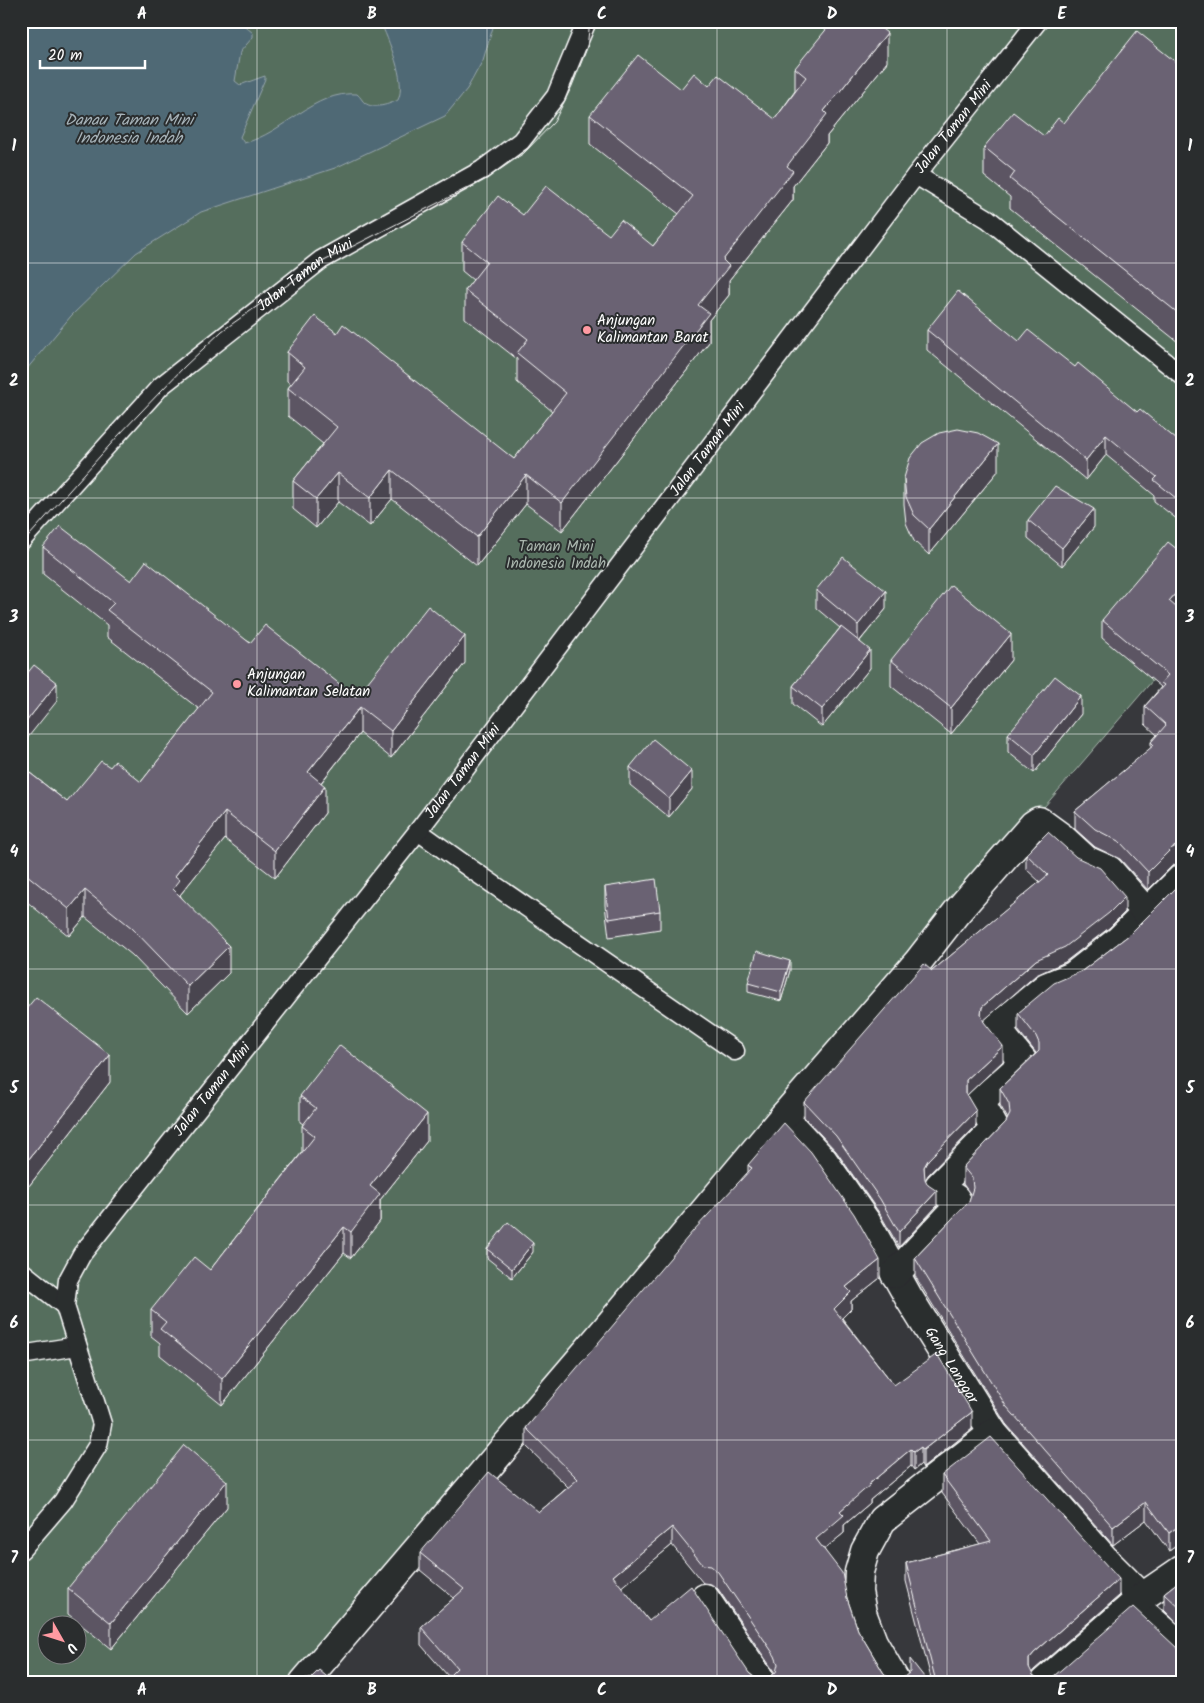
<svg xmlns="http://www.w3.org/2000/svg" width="1204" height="1703" viewBox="0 0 1204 1703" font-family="Kalam,sans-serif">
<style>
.green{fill:#546e5d;stroke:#aab6ae;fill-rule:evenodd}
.water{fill:#506975;stroke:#96a5ac}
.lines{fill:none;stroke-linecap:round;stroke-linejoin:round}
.service-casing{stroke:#fff;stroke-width:21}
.minor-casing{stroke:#fff;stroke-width:31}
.tertiary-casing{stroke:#fff;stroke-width:31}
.service{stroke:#2a2d2e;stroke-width:18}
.minor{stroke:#2a2d2e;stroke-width:28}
.tertiary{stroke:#2a2d2e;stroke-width:28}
.tram{stroke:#fff;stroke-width:1}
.wall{fill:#5b5463;stroke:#fff;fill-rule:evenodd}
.shaded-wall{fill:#4a4550;stroke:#fff}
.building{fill:#6a6273;stroke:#fff;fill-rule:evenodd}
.grid{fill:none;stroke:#fff;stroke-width:1;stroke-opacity:0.55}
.poi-dot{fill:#ff9aa2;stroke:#2a2d2e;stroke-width:2}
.labels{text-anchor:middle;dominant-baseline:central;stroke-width:4;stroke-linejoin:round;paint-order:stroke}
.street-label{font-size:15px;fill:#fff;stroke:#2a2d2e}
.poi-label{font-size:15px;fill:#fff;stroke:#2a2d2e;text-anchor:start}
.park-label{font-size:15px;fill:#aab6ae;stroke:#2a2d2e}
.water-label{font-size:16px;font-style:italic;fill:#a8b4ba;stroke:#2a2d2e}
.neatline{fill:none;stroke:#fff;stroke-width:2}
.grid-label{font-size:16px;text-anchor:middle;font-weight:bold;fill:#fff}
</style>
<rect width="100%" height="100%" fill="#37383c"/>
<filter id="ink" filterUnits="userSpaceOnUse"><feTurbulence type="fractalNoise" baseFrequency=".02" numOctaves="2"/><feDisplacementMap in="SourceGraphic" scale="10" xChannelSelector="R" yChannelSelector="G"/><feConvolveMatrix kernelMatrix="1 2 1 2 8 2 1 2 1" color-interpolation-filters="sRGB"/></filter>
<g filter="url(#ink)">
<path class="green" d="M21,21h1162v624l-680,793 -206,244h-276zM48,1626h30v30h-30z"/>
<path class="water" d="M22,21h217l14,12v4l-13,15 -5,29 5,4 22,-8 3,-1v3l-25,58 4,6c39,-9 70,-53 113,-49 4,3 5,7 8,9 9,7 25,1 33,-3 9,-18 -10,-61 -18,-79h114v3l-11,36 -16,29 -22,27 -110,52 -134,44 -65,41 -65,63 -50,60z"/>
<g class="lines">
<g class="service-casing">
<g id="service">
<path d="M916,175l72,44 195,157"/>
<path id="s1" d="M21,541l140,-155 160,-126 161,-90 39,-29 35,-45 31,-75"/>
<path d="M418,831l53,38 264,182"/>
<path d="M21,1271l44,35"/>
<path d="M21,1355l56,-9"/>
<path id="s2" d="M21,1550l42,-49 35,-56 4,-21 -37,-118 3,-26 14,-26 336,-423 498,-656 122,-154"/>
</g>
</g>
<g class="minor-casing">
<g id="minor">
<path id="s3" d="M783,1117l40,43 44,63 42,75 84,135 115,130 34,34"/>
<path d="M895,1274l62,-66 1,-5 -3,-5 -15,-8 -1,-4 56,-57 -15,-27 44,-39 -28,-35 50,-41 27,-11 46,-36 64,-63"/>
<path d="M705,1598l57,84"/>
<path d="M1134,1605l38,33 11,13"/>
<path d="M304,1682l301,-352 178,-213 134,-154 39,-50 77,-88 6,-4 22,16 25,23 23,10 38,43"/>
<path d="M896,1682l-23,-40 -11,-29 -4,-21 1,-20 6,-21 17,-31 111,-87"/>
</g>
</g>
<g class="tertiary-casing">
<path id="tertiary" d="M1044,1682l98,-85 41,-28"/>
</g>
<use href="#service" class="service"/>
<use href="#minor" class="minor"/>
<use href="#tertiary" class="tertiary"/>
<path class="tram" d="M21,545l96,-108 67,-70 38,-36 94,-66 173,-88 35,-24 30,-31 18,-36 15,-38 3,-27"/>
</g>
<path class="wall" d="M887,62l-60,74v7l-34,43v14l-64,80v15l-20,25v22l-147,189 -36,-27 -49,62 -85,-67 -22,27 -32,-24 -22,26 -23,-19v-28l30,-37 -35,-28v-28l3,-4 -4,-3v-29l50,-19 177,126 38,-48 -35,-29v-23l-52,-41v-28l8,-10 -11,-9v-29l61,-27 130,31 26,-32 -89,-70v-29l91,-26 28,-3 66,33 20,-28v-23z
M1183,68v278l-173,-138v-11l-26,-21v-29l60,-11 20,-13z
M927,330l92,11 56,26 108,78v79l-29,-23v-6l-48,-40 -20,25 -159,-130z
M998,471l-69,84 -15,-14 -8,-18 -2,-19v-26z
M1028,520l66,7 -32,39 -34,-28z
M43,547l88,34 225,116 109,-34 -74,95 -31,-25 -39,50 4,30 -50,65 -50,-39 -45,56 49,78 -41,40 -56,-58 -47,-38 -16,19 -48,-39v-131l46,36 43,-35 31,15 58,-73 -92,-72v-12l-64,-51z
M816,590l70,19 -26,32 10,27 -48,59 -29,-23v-18l47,-58 -24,-20z
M1178,609l5,4v249h-3l-8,4 -24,24 -28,-31 -25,-12 -20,-18v-18l76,-63v-6l6,-7 -12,-11v-18l16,-19 -59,-49v-18z
M891,660h120l-60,74 -60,-48z
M1081,714l-47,59 -26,-21v-18z
M630,767l62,22 -23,28 -39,-32z
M1026,854l99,58 -16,16 -44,34 -29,13 -53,46 20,40 -36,34 9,31 -48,49 -3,5 12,26 -38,41 -19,-33 -44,-63 -32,-34v-15l128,-131 108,-89 -14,-13z
M1183,881v660l-14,10 -23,-31 -33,25 -107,-121 -91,-148v-18l54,-57 2,-6 -8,-11v-17l43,-45 2,-3 -8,-14v-17l36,-35 -18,-23v-17l64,-42 47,-36z
M605,887l55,24v18l-51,8 -4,-32z
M790,970l-9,31 -33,-9v-9z
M21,1015l89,67 -85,109 -4,-3z
M300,1096l127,45 -47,59v21l-29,37 -7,-5 -122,152 -62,-50v-12l-9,-7v-26l59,-40 92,-118v-26l1,-2 -3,-2z
M748,1165l132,113 -29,23v8l-9,9 52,67 78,44 -49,39 -2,-4 -7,6 -3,-4 -41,34v3l-26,22v8l-20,16 23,49 11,32 25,42 5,6 7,2 33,2 -480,-6 -27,-31v-18l33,-29 -34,-28v-17l119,-41 29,-25 -42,-41v-18l222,-256zM672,1545l31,38 8,1 7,5 57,84 -5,4 -6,3 -8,-1 -7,-6 -100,-52 -28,-34z
M487,1249l46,3 -21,26 -25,-20z
M942,1475l177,121 -85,74 -2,3 1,2 5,4 8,1 131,-32 6,34h-251l-26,-101v-18l74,-19 -38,-51z
M227,1507l-116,142 -43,-35v-26z
M1183,1578v51l-19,-19v-17z"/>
<path class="shaded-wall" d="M887,33v29l-60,74v7l-34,43v14l-64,80v15l-20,25v22l-147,189v-28l161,-243 101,-149z
M1106,435v20l-20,25v-20z
M998,444v27l-69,84v-26z
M392,470v29l-22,27v-28z
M338,473v29l-22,26v-29z
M526,475v29l-49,62v-29z
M1094,509v18l-32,39v-18z
M1183,585v17l-14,17v-18z
M886,591v18l-28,34v-18z
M1011,634v26l-60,74v-26z
M465,636v27l-74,95v-27z
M870,650v18l-48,59v-18z
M57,683v18l-36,45v-18z
M1081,696v18l-47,59v-18z
M360,707v26l-52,66v-27z
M692,771v18l-23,28v-18z
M325,786v27l-50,65v-27z
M225,812v27l-45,56v12l-7,-18 2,-13z
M1180,844v18l-8,4 -24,24v-18l24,-24z
M85,890v27l-16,19v-27z
M1125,897v15l-16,16 -44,34 -29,13 -54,47 -1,-7 1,-8 54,-47z
M229,946v27l-41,40v-27z
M790,961v9l-9,31v-9z
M1003,1046v15l-37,35v-16z
M110,1055v27l-85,109v-27z
M976,1111v15l-48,49 -4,7v-15l4,-7z
M427,1114v27l-47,59v21l-29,37v-26l19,-46z
M937,1191v15l-38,41v-15z
M344,1227v26l-122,152v-26z
M533,1243v9l-21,26v-9z
M880,1260v18l-29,23v8l-17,17v-17l12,-22z
M972,1412v17l-49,39v-18z
M921,1447v17l-7,6v-18z
M911,1449v17l-41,34v3l-26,22v8l-28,23v-17l24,-28 29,-27z
M227,1481v26l-116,142v-26z
M1146,1502v18l-33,25v-18z
M1183,1523v18l-14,10v-18z
M672,1527v18l-59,49v-18z
M1119,1579v17l-85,74 -5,6v-17l5,-6z"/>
<path class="building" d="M833,21h39l15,12 -63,78 3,3 -40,52 6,5 -70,89 6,6 -31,39 11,8 -147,190 -36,-28 -49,62 -85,-67 -22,28 -32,-25 -22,26 -23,-18 44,-54 -49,-39 17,-21 -18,-15 28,-36 22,17 6,-9 171,135 52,-66 -49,-40 11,-14 -63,-49 22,-28 -25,-20 36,-46 25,19 23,-29 63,49 12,-15 32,26 40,-50 -103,-81 48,-60 43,34 13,-16 15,13 9,-11 57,44 31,-42 -11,-9z
M1137,31l46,37v249l-173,-138 5,-7 -31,-25 29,-35 31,24 14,-18 6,5z
M958,291l61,50 9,-11 47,37 3,-4 59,49 3,-3 43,36v59l-29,-24 3,-3 -51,-42 -20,25 -159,-130z
M958,429l20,4 20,11 -69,85 -15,-14 -8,-18 -2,-19 6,-20 12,-15 17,-10z
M1055,486l39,23 -32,39 -34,-28z
M60,526l71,55 15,-20 104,82 15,-18 91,72 72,-91 37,30 -74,95 -31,-24 -52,65 17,14 -50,65 -50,-39 -50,64 5,4 -7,9 56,57 -41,40 -56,-58 -47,-38 -16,19 -48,-39v-104l46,36 34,-41 9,6 5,-6 26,21 71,-90 -105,-82 7,-7 -71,-56z
M1168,542l15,12v31l-14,16 14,12v231h-3l-8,4 -24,24 -28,-30 -25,-13 -20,-18 79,-66 -3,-3 15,-17 -21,-19 19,-21 -3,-2 7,-8 -66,-55z
M843,557l43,34 -28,34 -42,-35z
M951,585l60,49 -60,74 -60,-48z
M841,627l29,23 -48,59 -29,-23z
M34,665l23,18 -36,45v-47z
M1055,676l26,20 -47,59 -26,-21z
M653,739l39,32 -23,28 -39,-32z
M1048,832l28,25 24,11 25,29 -16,16 -44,34 -29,13 -54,47 -1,8 3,7 19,24 -37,34v14l10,17 -48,49 -4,7 1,12 3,6 9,6 -38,41 -19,-33 -44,-63 -32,-34 120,-138 8,7 116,-96 -22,-21z
M656,879l4,32 -51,8 -4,-32z
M1183,881v642l-14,10 -23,-31 -33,25 -107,-121 -91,-148 54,-57 4,-13 -1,-10 -9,-11 43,-45 4,-8 -1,-10 -9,-16 39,-37v-8l-3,-7 -18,-23 36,-30 28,-12 47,-36z
M757,951l33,10 -9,31 -33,-9z
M36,997l74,58 -85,109 -4,-3v-146z
M340,1045l87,69 -57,72 10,8 -29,38 -7,-5 -122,152 -62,-50 6,-7 -15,-12 43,-53 16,13 105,-134 -13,-10 14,-18 -16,-12z
M784,1123l27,29 43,62 26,46 -34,27 5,5 -17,17 60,76 43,-31 35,58 -49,38 -2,-3 -7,5 -3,-3 -42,35 1,1 -30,26 4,4 -28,24 26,34 5,25 11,32 25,42 5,6 7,2 8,-2 7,-6v-13l18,23h-485l14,-14 -36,-41 43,-38 -44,-36 69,-81 50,40 39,-33 -52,-51 167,-197 59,-63 -4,-3zM672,1527l31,38 8,1 7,6 57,84 3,8 -2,8 -6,5 -6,3 -8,-1 -7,-6 -58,-87 -42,35 -36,-45z
M508,1222l25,21 -21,26 -25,-20z
M991,1437l128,142 -85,74 -5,6v8l4,8 5,4 8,1 8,-4 79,-69 44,41h6v34h-247l-30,-119 85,-22 -49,-66z
M184,1445l43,36 -116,142 -43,-35z
M1183,1578v33l-19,-18z
M319,1670l14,12h-35l2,-3h10z
M200,1674l9,8h-16z"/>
</g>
<path class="grid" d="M257,21v1661M487,21v1661M717,21v1661M947,21v1661M21,263h1162M21,498h1162M21,734h1162M21,969h1162M21,1205h1162M21,1440h1162"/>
<g class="poi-dot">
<circle cx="587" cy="330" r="5"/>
<circle cx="237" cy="684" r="5"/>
</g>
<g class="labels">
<g class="street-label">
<text stroke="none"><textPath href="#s2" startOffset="1756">Jalan Taman Mini</textPath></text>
<text stroke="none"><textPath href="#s1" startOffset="391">Jalan Taman Mini</textPath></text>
<text stroke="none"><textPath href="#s2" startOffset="1351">Jalan Taman Mini</textPath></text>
<text stroke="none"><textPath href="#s2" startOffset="946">Jalan Taman Mini</textPath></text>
<text stroke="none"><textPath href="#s2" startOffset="541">Jalan Taman Mini</textPath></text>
<text stroke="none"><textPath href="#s3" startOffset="301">Gang Langgar</textPath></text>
</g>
<g class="poi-label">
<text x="597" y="321">Anjungan<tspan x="597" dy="17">Kalimantan Barat</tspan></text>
<text x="247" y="675">Anjungan<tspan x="247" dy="17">Kalimantan Selatan</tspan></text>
</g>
<g class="park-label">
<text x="556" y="547">Taman Mini<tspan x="556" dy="17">Indonesia Indah</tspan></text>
</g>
<g class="water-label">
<text x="129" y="120">Danau Taman Mini<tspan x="129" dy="18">Indonesia Indah</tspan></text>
</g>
</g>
<rect width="1204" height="1703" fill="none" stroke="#2a2d2e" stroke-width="55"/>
<g transform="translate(62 1640) rotate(129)"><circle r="24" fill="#2a2d2e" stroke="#7f8182"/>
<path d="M0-4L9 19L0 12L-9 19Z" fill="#ff9aa2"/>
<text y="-8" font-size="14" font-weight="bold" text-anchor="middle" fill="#ffffff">U</text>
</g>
<path d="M40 60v8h105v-8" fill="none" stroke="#ffffff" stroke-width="2.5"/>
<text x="48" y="60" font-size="15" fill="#ffffff" stroke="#2a2d2e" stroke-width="4" paint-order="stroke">20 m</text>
<rect x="28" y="28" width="1148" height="1648" class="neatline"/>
<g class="grid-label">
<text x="142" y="19">A</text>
<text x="372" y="19">B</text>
<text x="602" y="19">C</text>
<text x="832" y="19">D</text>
<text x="1062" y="19">E</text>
<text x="14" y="151">1</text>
<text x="1190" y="151">1</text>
<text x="14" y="386">2</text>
<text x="1190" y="386">2</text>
<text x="14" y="622">3</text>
<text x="1190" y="622">3</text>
<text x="14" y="857">4</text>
<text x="1190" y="857">4</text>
<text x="14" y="1093">5</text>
<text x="1190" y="1093">5</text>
<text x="14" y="1328">6</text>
<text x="1190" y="1328">6</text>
<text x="14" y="1563">7</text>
<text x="1190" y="1563">7</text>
<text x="142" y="1695">A</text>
<text x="372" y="1695">B</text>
<text x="602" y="1695">C</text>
<text x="832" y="1695">D</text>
<text x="1062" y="1695">E</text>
</g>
</svg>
